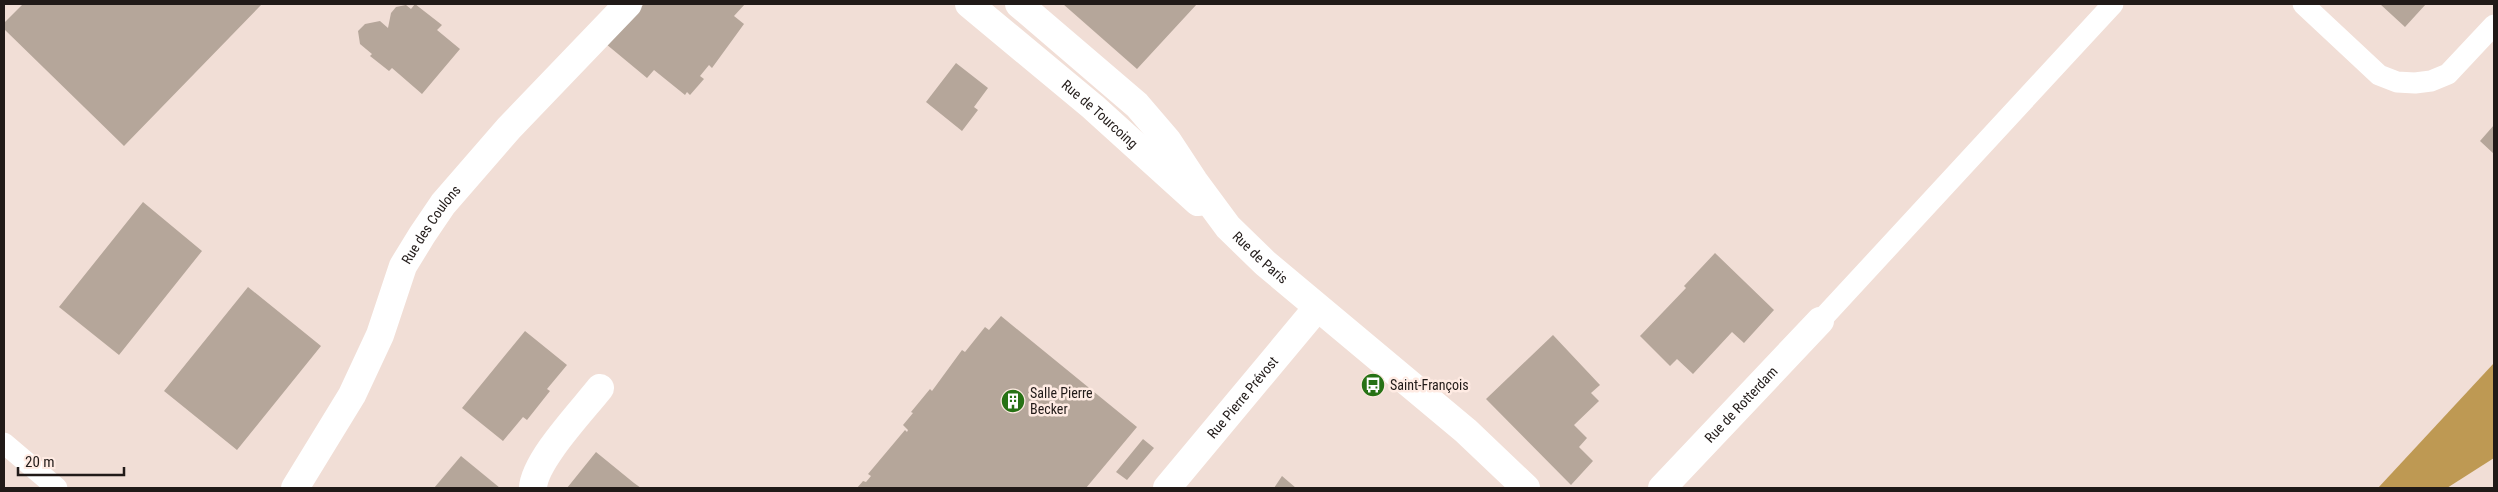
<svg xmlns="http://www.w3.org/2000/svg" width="2498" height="492" viewBox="0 0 2498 492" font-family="'Roboto Condensed',sans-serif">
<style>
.forest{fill:#be9953}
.building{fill:#b5a69a}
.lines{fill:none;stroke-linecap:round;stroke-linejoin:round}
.service{stroke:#fff;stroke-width:21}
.minor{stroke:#fff;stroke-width:28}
.secondary{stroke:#fff;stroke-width:28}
.labels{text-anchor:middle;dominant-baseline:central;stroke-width:5;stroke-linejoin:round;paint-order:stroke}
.street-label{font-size:14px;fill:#211a18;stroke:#ffebe3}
.poi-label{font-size:14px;fill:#211a18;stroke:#ffebe3;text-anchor:start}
</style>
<rect width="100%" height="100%" fill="#f1ded6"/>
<path class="forest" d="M2494,363v95l-47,30h-69z"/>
<path class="building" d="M23,4h239l-138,142 -120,-117v-6z
M415,4l27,21 -5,5 23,19 -38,45 -30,-26 -3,3 -19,-15 2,-2 -12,-10 -2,-13 7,-7 15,-3 8,7 3,-15 5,-6 10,-2 5,4z
M644,4h101l-11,12 10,8 -32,44 -3,-3 -9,11 4,3 -14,16 -3,-3 -2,3 -31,-25 -7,8 -41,-34z
M1063,4h134l-60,65z
M2380,4h46l-21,23z
M956,63l32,25 -14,19 4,3 -16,21 -36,-29z
M2494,125v29l-14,-13z
M143,202l59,49 -83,104 -60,-48z
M1715,253l59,57 -30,33 -12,-11 -39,42 -16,-15 -7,7 -30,-30 46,-48 -2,-2z
M248,287l73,59 -84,104 -73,-59z
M1001,316l136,111 -51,61h-229l6,-7 3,1 5,-6 -3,-2 37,-44 2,2 1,-2 -5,-5 10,-12 -2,-1 19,-23 2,2 30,-41 3,2 20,-25 4,3z
M525,331l42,34 -20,24 3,2 -23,29 -4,-3 -20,24 -41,-33z
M1553,335l47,50 -9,8 8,8 -25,24 13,13 -8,9 14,14 -22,24 -85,-86z
M1143,439l11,9 -27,32 -11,-8z
M596,452l38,31 7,5h-74z
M461,456l39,32h-66z
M1282,476l14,12h-22z"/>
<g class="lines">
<path class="service" d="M2303,4l76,71 18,7 18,1 16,-2 17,-7 46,-49
M1820,321l293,-317
M4,443l53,45"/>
<g class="minor">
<path id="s1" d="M295,488l57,-93 28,-60 23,-69 19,-31 21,-31 66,-76 119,-124"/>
<path d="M533,488c1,-27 49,-77 67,-100"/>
<path id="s2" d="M1167,488l150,-180"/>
<path id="s3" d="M1662,488l158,-167"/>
</g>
<g class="secondary">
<path id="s4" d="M969,4l124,103 105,95"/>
<path id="s5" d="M1019,4l118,101 30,35 27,41 34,46 37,36 201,168 60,57"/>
</g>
</g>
<defs>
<g id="bus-disc" transform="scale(1.25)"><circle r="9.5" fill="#277215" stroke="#ffebe3"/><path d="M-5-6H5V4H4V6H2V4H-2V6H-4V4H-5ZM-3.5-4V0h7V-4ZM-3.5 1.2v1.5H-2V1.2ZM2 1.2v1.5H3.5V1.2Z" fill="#fff"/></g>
<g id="building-disc" transform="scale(1.25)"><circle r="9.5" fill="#277215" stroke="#ffebe3"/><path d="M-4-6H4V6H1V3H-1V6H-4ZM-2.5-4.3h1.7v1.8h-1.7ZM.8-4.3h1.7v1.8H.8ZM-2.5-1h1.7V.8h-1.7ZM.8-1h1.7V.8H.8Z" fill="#fff"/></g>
</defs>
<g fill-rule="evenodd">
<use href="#bus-disc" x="1373" y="385"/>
<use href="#building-disc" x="1013" y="401"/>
</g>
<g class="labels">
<g class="street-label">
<text stroke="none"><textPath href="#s4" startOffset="171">Rue de Tourcoing</textPath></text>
<text stroke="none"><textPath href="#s1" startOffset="298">Rue des Coulons</textPath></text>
<text stroke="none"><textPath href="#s5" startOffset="352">Rue de Paris</textPath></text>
<text stroke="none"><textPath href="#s2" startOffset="118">Rue Pierre Prévost</textPath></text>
<text stroke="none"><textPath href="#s3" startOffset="115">Rue de Rotterdam</textPath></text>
</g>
<g class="poi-label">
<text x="1390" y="385">Saint-François</text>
<text x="1030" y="393">Salle Pierre<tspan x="1030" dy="16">Becker</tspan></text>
</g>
</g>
<rect width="2498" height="492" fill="none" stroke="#211a18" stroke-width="10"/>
<path d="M18 467v8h106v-8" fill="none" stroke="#211a18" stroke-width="2.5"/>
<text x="25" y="467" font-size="15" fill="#211a18" stroke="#ffebe3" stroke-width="4" paint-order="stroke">20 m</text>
</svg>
